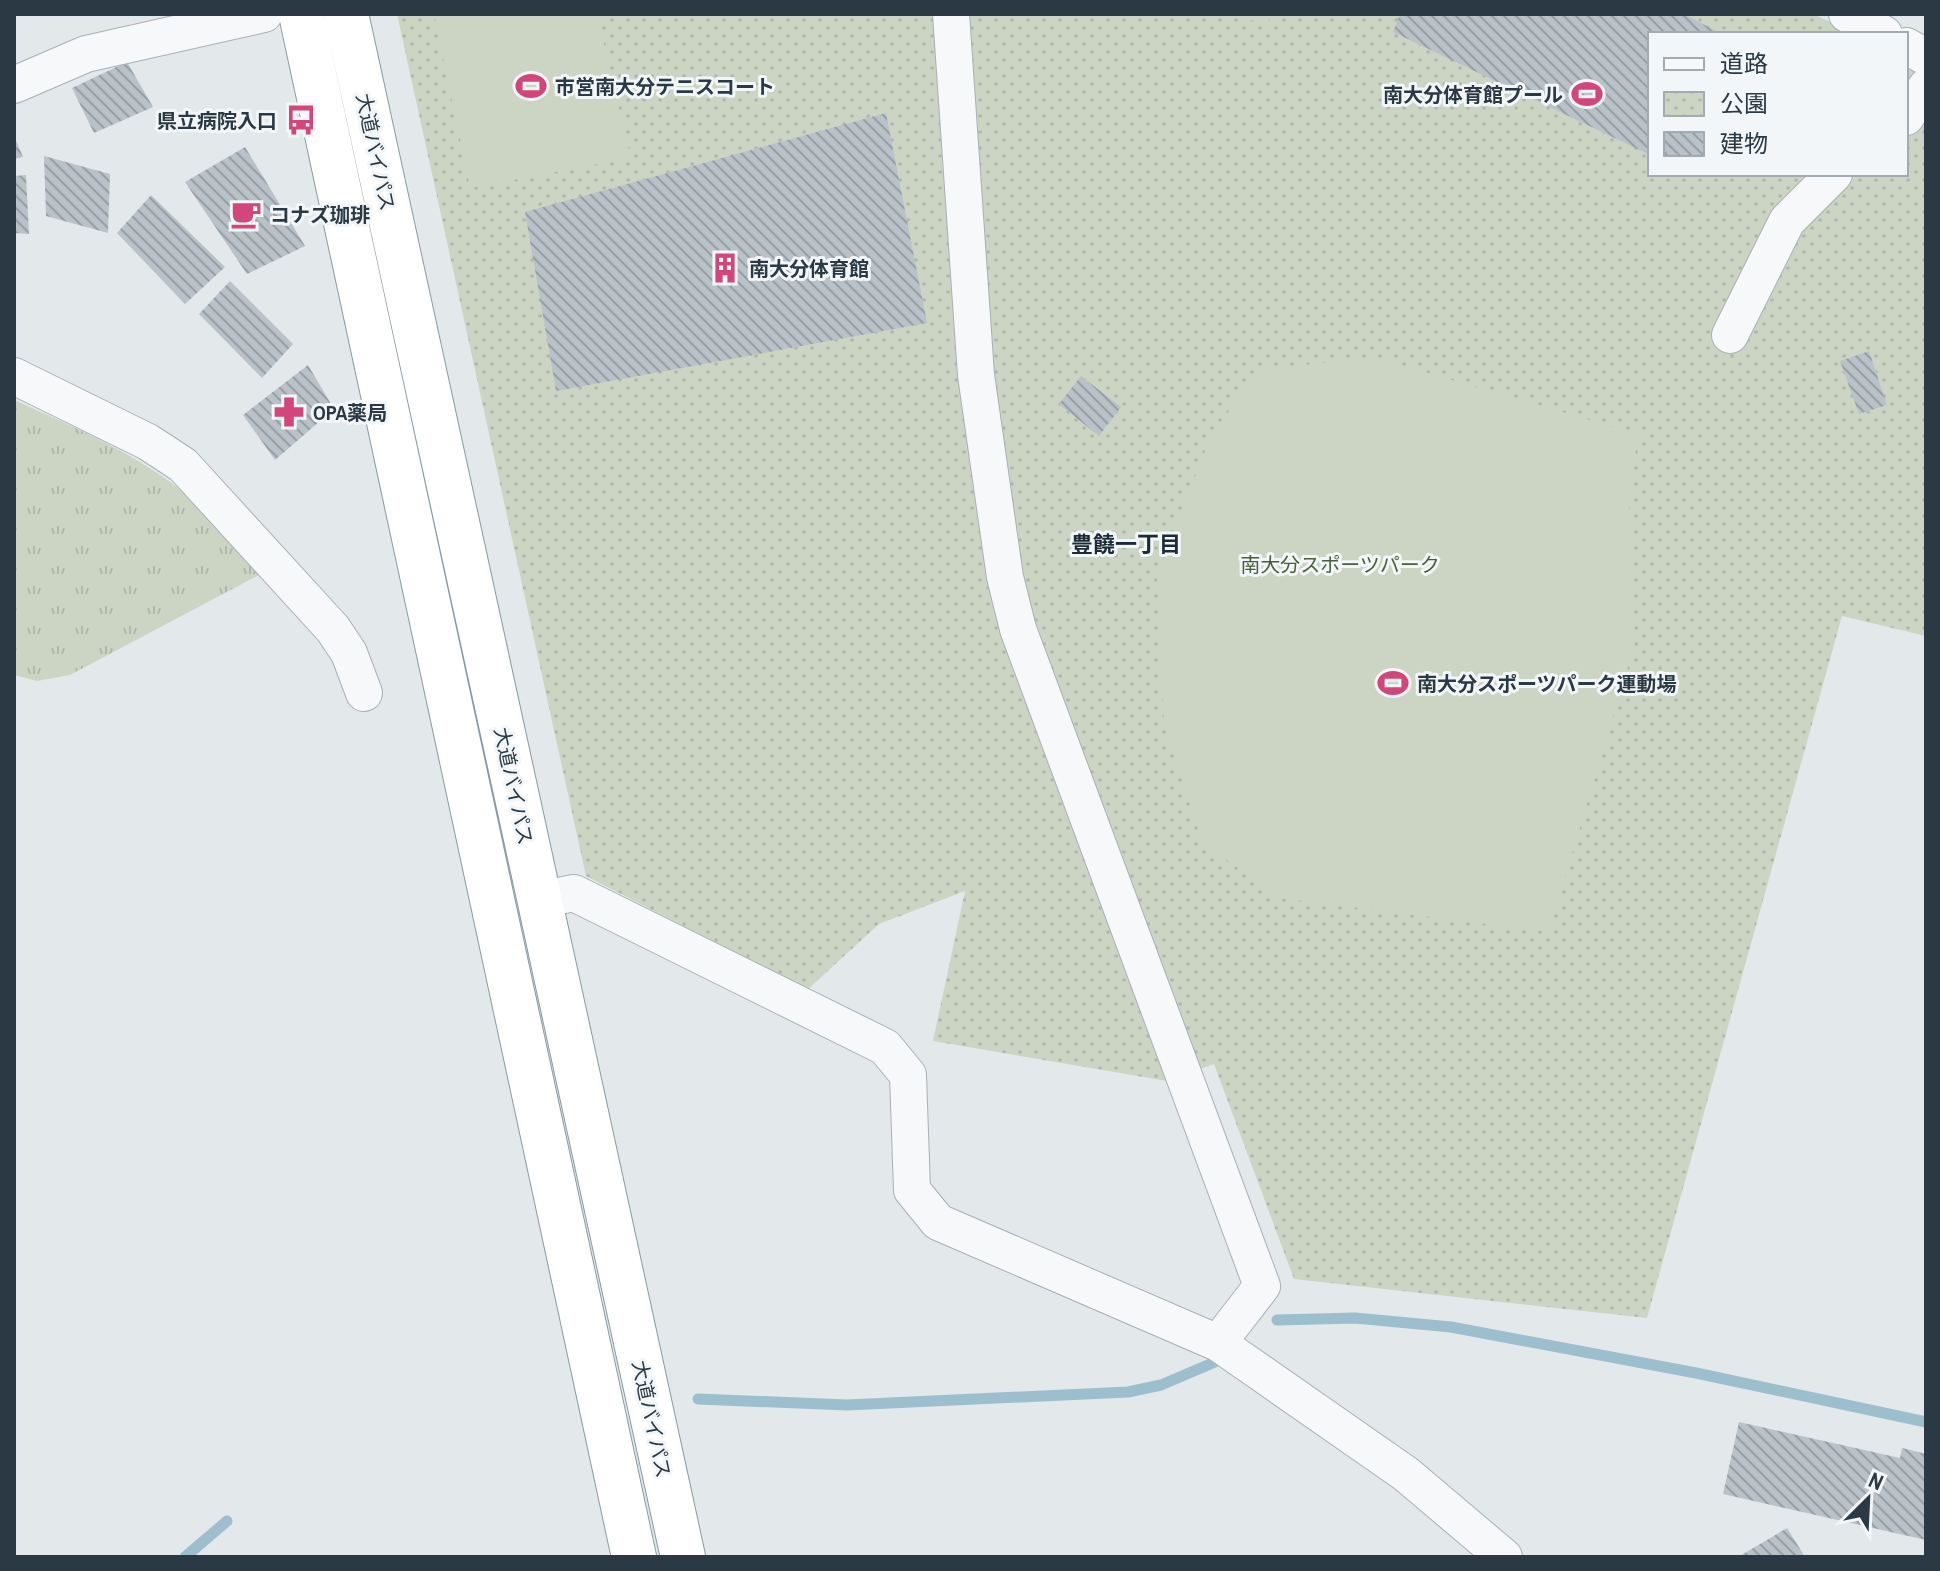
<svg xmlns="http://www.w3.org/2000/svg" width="1940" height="1571" viewBox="0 0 1940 1571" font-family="'Archivo Narrow','Noto Sans JP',sans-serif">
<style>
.grass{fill:url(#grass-tufts)}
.park{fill:url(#park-dots)}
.garden{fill:#ccd5c4}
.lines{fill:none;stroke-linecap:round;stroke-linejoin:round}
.stream{stroke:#9dbecc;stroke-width:11}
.building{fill:url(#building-back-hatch)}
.minor-casing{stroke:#a8b0b6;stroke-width:38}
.highway-casing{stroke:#8999a2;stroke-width:46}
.minor{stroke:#f6f8f9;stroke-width:36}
.highway{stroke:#fff;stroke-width:44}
.labels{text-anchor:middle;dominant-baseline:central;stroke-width:6;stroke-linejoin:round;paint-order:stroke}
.poi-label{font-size:20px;font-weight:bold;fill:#2a3944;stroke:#f3f6f8;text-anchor:start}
.street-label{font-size:20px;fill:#2a3944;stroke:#f3f6f8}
.park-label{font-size:20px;fill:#476037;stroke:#f3f6f8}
.neighbourhood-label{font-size:22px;font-weight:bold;fill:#1c2a35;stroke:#f3f6f8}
</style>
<defs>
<pattern id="grass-tufts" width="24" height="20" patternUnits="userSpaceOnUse" patternTransform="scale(2)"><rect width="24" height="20" fill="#ccd5c4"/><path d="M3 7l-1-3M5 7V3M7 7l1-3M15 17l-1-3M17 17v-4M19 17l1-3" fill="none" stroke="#afb8aa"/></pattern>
<pattern id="park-dots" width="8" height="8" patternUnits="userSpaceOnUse" patternTransform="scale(2)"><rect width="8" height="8" fill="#ccd5c4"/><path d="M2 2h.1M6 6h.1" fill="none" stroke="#afb8aa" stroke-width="1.8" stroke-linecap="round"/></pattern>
<pattern id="building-back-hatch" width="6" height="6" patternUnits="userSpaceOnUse" patternTransform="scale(2)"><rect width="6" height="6" fill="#bac2c9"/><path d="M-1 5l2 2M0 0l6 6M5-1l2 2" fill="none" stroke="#979fa5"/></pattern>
</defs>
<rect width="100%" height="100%" fill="#e3e8eb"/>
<path class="grass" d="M14,400c69,31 143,62 197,117 18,17 32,39 48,58l-189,100 -33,6 -23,-6z"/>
<path class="park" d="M397,14h1417l38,20h-202v140h256v-112l20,11v563l-84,-20 -195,702 -353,-39 -80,-215 -47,17 -234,-40 32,-150 -86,33 -72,66 -221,-114z"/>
<path class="garden" d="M434,14h163l34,144 -161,30z
M1223,14h48l-3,10z
M1377,358l261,76 -9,65 6,144 -86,289 -270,-34 -77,-56 -38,-118 -7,-147 54,-142 49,-66z"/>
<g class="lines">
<path class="stream" d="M1277,1320l78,-2 96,9 245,46 230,49
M698,1399l149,6 281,-13 33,-7 54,-23
M185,1557l42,-36"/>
</g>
<path class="building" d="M1400,14h284l38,20h-72v121l-257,-123z
M127,62l26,45 -59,26 -22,-45z
M886,113l41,210 -371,68 -31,-179z
M14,136l9,21 -9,2z
M245,147l60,99 -58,28 -62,-92z
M44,156l66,18 -2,59 -62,-17z
M26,175l3,59 -15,-1v-57z
M151,195l74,72 -40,37 -68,-71z
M230,281l63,63 -31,34 -63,-64z
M1869,351l18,54 -28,9 -19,-53z
M308,365l26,44 -59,51 -32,-45z
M1081,376l40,31 -22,29 -40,-32z
M1739,1422l161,36 2,-10 24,6v86l-203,-46z
M1787,1528l18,29h-67z"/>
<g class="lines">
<g class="minor-casing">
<path id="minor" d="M951,14l25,361 29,202 13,52 244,657 -44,57
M1847,14l37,20
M1906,46l20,11
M14,85l72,-31 178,-40
M1906,117l20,-30
M1730,335l57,-114 47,-47
M14,376l134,66 35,23 150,164 16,24 15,40
M539,900l35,-7 311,154 23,28 4,115 26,32 280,121 188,131 98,83"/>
</g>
<g class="highway-casing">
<path id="highway" d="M301,14l333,1543
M346,14l337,1543"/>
</g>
<use href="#minor" class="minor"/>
<use href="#highway" class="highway"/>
</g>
<defs>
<g id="stadium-bare" transform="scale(2.4)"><path d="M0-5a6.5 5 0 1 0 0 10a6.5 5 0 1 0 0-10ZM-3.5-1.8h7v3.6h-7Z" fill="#d24679" stroke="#f3f6f8" stroke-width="2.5" paint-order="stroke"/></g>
<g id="bus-bare" transform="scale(2.4)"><path d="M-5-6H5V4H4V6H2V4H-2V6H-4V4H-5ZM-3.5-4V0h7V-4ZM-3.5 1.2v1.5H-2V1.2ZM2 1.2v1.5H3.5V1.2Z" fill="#d24679" stroke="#f3f6f8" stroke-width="2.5" paint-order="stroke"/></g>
<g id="cafe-bare" transform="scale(2.4)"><path d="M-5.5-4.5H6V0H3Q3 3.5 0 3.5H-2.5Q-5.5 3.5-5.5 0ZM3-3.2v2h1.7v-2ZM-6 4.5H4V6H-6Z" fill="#d24679" stroke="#f3f6f8" stroke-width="2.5" paint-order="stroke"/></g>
<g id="building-bare" transform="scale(2.4)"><path d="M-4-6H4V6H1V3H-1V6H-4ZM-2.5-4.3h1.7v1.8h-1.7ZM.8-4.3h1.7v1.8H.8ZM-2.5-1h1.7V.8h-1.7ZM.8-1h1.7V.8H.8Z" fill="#d24679" stroke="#f3f6f8" stroke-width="2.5" paint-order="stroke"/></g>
<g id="pharmacy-bare" transform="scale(2.4)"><path d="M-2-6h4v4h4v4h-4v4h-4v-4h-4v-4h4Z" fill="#d24679" stroke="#f3f6f8" stroke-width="2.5" paint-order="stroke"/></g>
</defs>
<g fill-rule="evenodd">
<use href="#stadium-bare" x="531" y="86"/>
<use href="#stadium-bare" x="1587" y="94"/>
<use href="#bus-bare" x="301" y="120"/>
<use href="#cafe-bare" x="246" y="214"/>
<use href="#building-bare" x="725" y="268"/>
<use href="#pharmacy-bare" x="289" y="412"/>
<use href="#stadium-bare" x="1393" y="683"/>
</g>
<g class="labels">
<g class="poi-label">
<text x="555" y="86">市営南大分テニスコート</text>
<text x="1563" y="94" text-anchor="end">南大分体育館プール</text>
<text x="277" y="120" text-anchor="end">県立病院入口</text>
<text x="270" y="214">コナズ珈琲</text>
<text x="749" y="268">南大分体育館</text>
<text x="313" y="412">OPA薬局</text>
<text x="1417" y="683">南大分スポーツパーク運動場</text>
</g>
<g class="street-label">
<text transform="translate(376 152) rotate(78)">大道バイパス</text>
<text transform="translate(514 786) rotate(78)">大道バイパス</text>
<text transform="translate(652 1419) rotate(78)">大道バイパス</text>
</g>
<g class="park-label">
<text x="1340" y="564">南大分スポーツパーク</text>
</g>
<g class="neighbourhood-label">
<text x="1126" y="544">豊饒一丁目</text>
</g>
</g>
<rect width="1940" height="1571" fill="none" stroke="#2a3944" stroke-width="32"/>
<rect x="1648" y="32" width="260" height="144" fill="#f3f6f8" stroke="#a3aab0" stroke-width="2"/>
<rect x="1664" y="58" width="40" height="12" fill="#f6f8f9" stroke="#a3aab0" stroke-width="2"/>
<text x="1720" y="72" font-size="24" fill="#2a3944">道路</text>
<rect x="1664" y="92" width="40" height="24" fill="url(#park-dots)" stroke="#a3aab0" stroke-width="2"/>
<text x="1720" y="112" font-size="24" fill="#2a3944">公園</text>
<rect x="1664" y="132" width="40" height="24" fill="url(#building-back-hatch)" stroke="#a3aab0" stroke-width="2"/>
<text x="1720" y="152" font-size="24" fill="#2a3944">建物</text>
<g transform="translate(1868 1499) rotate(24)" stroke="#f3f6f8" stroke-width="6" paint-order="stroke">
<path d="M0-6L14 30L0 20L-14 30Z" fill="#2a3944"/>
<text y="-12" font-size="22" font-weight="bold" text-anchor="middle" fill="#2a3944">N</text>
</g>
</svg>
